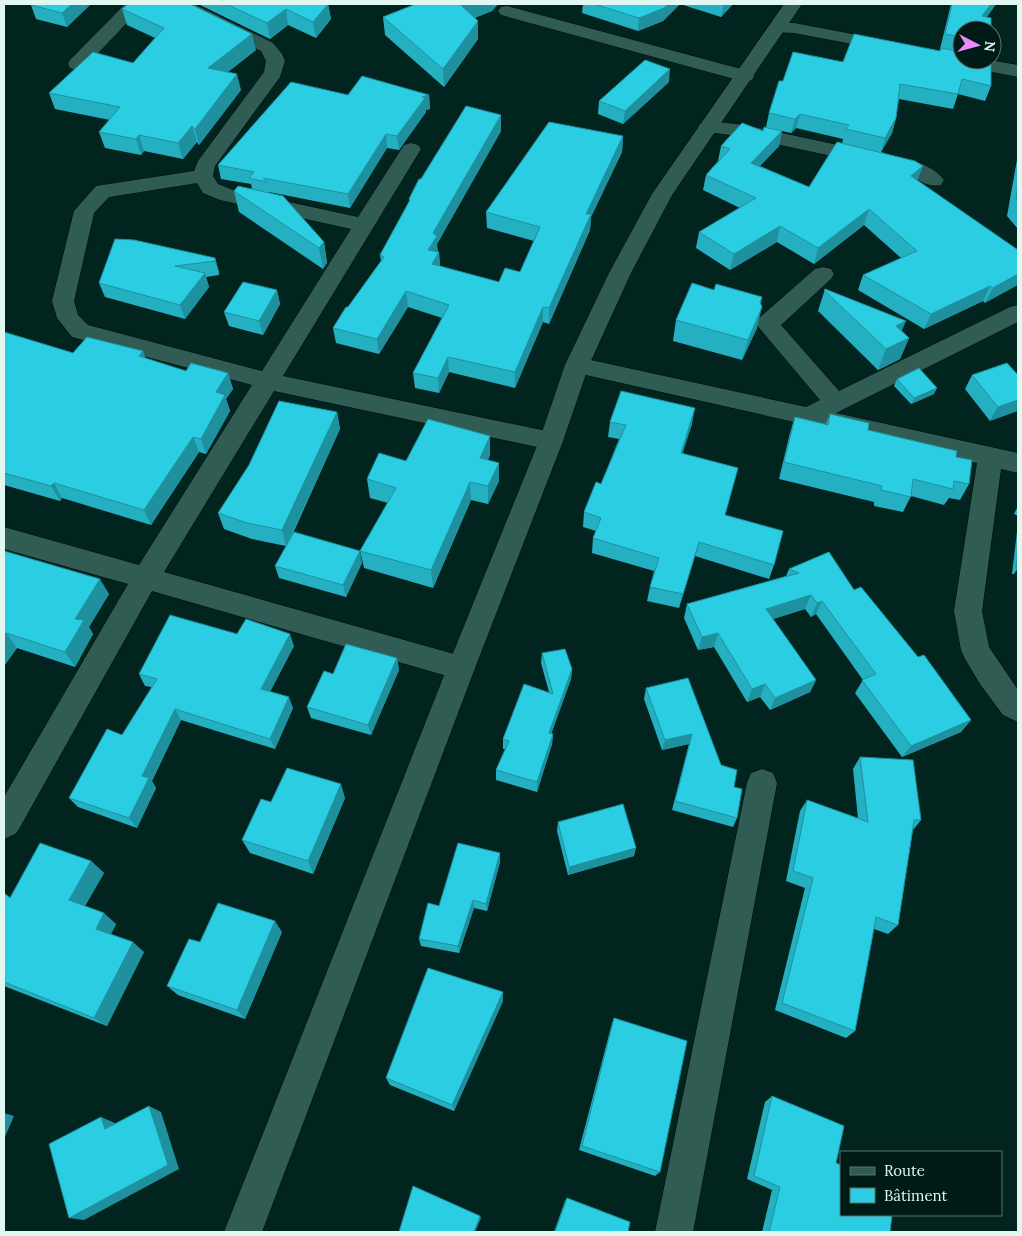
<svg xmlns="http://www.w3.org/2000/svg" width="1022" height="1236" viewBox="0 0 1022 1236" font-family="Lora,serif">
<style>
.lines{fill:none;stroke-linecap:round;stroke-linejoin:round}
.minor-casing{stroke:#000c08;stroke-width:1}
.tertiary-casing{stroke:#000c08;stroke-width:1}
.minor{fill:#315c54;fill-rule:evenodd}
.tertiary{fill:#315c54;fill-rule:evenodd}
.wall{fill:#25b0c2;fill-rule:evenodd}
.shaded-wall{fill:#1e909e}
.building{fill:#2bcde2;stroke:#1e909e}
</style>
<rect width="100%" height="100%" fill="#02241f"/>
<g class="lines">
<g class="minor-casing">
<path id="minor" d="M125,4h29l-3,4 -13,3 -54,57 -7,2 -7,-2 -2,-4 2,-4z
M172,4h22l79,39 9,11 3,7 -5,16 -65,89 -2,10 5,8 15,6 125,27 46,-72 7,-2 7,2 3,4 -138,227 268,56 9,2 3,7 -3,7 -9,2 -277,-59 -110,181 297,84 10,3 4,9 -4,9 -10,3 -309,-89 -133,238 -4,5 -11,5v-42l124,-213 -124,-35v-22l135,38 113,-180 -180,-48 -15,-19 -5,-17 22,-90 22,-25 98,-15 4,-10 66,-89 2,-11 -5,-10 -86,-43zM197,183l6,10 17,7 131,29 -89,142 -174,-46 -10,-10 -4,-14 20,-88 15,-16z
M507,6l245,66 2,4 -2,4 -7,2 -244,-67 -3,-4 3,-4z
M777,23h17l95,18 6,1 3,4 -3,4 -6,1 -95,-18 -23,-1 -3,-4 3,-4z
M953,53l9,2v5h27l29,5v12l-72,-14 -2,-4 2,-4z
M708,121l36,4 168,36c11,2 26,10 32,19l-3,5c-14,3 -24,-6 -35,-13l-162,-35 -43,-6 -3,-4 3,-4z
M823,267l8,2 3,5 -3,5 -50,46 58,66 171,-84 8,-2v17l-182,91 182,40v20l-17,-4 -19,142 7,36 29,43v32l-15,-7 -23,-31 -15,-25 -4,-9 -7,-39 23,-148 -400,-90 -8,-2 -4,-6 4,-6 8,-2 229,50 14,-7 -64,-76 3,-6 56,-49z
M762,769l11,4 4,10 -84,449h-38l92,-449 4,-10z"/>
</g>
<g class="tertiary-casing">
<path id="tertiary" d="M784,4h18l-130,191 -41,78 -42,92 -26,76 -88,227 -213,564h-38l223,-564 92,-227 26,-76 44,-92 43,-79z"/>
</g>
<use href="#minor" class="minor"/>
<use href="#tertiary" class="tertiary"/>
</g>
<path class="wall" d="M91,4l-24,23 -31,-8 -5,-14z
M198,4h130l3,15 -15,19 -28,-13 -18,14z
M416,4h82l-6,7 -18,7 4,3v18l-34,48 -59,-52 -2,-18z
M583,4h150l-12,13 -41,-13 -17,17 -25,10 -56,-18z
M951,4h45l-9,13 -25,13v30l29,26 -6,15 -27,-7 -5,15 -54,-10 -3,19 -4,15 -11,19 42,14 -6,14 101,70 -33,53 -2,-2 -59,28 -66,-39 5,-15 38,-17 -37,-33 -50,39 -37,-22 -47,28 -34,-22 3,-16 41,-24 -37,-18 3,-15 12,-14 3,-15 42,-15 3,-4 3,-14 14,-32 60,-19 97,-11 1,-2h-1zM796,128l47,11 -1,5 -33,43 -49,-21 19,-20 3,-15 9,2z
M122,9l134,41 -28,22 13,18 -42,55 -2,-3 -14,17 -39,-8 -3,4 -36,-7 -6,-16 11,-12 -55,-11 -6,-16 84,-30 22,-25 -28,-13z
M669,82l-46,42 -25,-10 1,-13z
M348,95h81l1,14 -4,1v2l-27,38 -12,-2 -37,60 -81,-16 55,50 3,21 -4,6 -84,-57 -5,-21 18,-2 -1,-5 -30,-5 -3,-14z
M501,115v16l-64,113v8h2l1,14 59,16 21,-10 14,-31 -47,-13 -1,-16 137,-76 -1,16 -31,65 -1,13 -41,94 -6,-2 -28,66 -66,-16 -10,21 -24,-5 -2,-15 29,-55 -34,-11 -29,47 -43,-11 -3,-15 48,-67 -1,-6 29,-53v-3l12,-20z
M1018,154v75l-11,-13z
M115,239l100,19 4,14v3l-13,2 3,10 -24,32 -80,-22 -6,-14z
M825,289l77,42 7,7 -9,21 -22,11 -60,-59z
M277,290l3,14 -17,31 -34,-9 -5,-14z
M714,290l48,7 -5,31 -15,32 -69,-19 3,-21z
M4,332l69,21 70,-2 2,7 41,13 42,2 5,16 -7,10 4,12 -24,43 -7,-2 -48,73 -89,-27 -2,3 -56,-16z
M972,375h46l-28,46 -25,-32z
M897,379l37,15 -23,10 -17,-18z
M337,412l3,17 -50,111 72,23 -16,34 -67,-19 -4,-12 11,-20 -34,-7 -28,-10 -6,-16z
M830,414l38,16 88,27 13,27 -9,16 -11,-2 -5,7 -33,-9 -8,16 -29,-6v-4l-95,-23 11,-46 5,-16 31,7z
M610,422l82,2 -10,29 43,62 49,50 -5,14 -74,-23 -16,52 -32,-7 3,-14 4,-16 -62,-18 1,-15 3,-7 -13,-4 1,-15 17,-28 18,-45 -11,-2z
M490,436v19l-2,5 11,3v18l-11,23 -17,-4 -38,88 -69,-20 -4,-17 28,-48 -18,-5 -3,-19 39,-18z
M1018,506v10l-4,-2z
M1018,523v45l-4,6h-2z
M4,551l105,43 -20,33 4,7 -18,33 -58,-19 -13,18z
M789,569l65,21 64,67 53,63 -10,12 -59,25 -47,-64 8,-13 -47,-66 -5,3 -6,-8 -32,10 43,61 -6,12 -40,18 -10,-13 -13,5 -33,-55 -16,3 -14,-32 3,-14 99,-28z
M237,634l57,12 -24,45 23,17 -18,41 -94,-29 -29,61 4,7 -19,40 -59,-21 -9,-9 53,-63 30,-48 -7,-1 -6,-12z
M542,653l30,16 -1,10 -20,55h2l-1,10 -15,48 -41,-12v-10l9,-21h-2v-10l46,-47 -8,-29z
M397,658l2,12 -28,65 -60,-17 -4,-11 26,-33z
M646,688l75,77 13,22 3,31 -4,9 -61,-17 17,-66 -27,6 -18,-51z
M860,757l61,63 -8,10 -15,95 -10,9 -14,-5 -19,102 -9,7 -71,-28 30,-122 -19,-7 14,-70 7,-11 51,18 -5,-49z
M345,798l-32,76 -63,-21 -8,-13 29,-38z
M558,822l76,34 -66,19 -11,-44z
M91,861l13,12 -19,33 31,18 -5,10 33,18 -37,74 -103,-40v-93l6,5z
M500,862l-13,49 -13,-3 -15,45 -38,-7 -2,-7z
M282,932l-37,87 -67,-24 -11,-9z
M503,1001l-49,110 -64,-26 -4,-7z
M614,1018l46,154 -5,4 -76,-26 32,-123z
M772,1096l64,67 54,69h-128l10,-42 -25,-11 18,-77z
M567,1198l61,34h-74l11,-31z"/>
<path class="shaded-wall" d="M72,4h19l-24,23 -5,-14z
M328,4l3,15 -15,19 -3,-16z
M464,4h34l-6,7 -30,12 -1,-18z
M669,4h11l-17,17 -25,10 1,-13z
M724,4h9l-12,13z
M991,4h5l-19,26 5,-14z
M286,9l2,16 -18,14 -3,-16z
M478,21v18l-34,48 -1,-18z
M252,34l4,16 -44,34 -4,-16z
M670,69l-1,13 -46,42 2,-13z
M237,74l4,16 -42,55 -4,-16z
M429,95l1,14 -4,1v2l-27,38 -2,-14 25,-39z
M800,114l-4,14 -5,5 4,-14z
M501,115v16l-64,113 1,7 -9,15 -1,-16 5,-17z
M896,118l-4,15 -11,19 4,-14z
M192,126l5,16 -14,17 -5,-16z
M782,131l-3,15 -31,32 3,-15z
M386,134l1,14 -37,60 -2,-14z
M139,135l5,16 -3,4 -5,-16z
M623,136l-1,16 -31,65 -1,13 -41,94v-16l37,-94z
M923,166l-6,15 -6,-5z
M869,209l-5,16 -50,39 4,-16z
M780,226l-3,16 -47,28 4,-16z
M324,242l3,21 -4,6 -4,-21z
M439,252l1,16 -8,-4z
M215,258l4,14v3l-4,-14z
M205,273l4,14 -24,32 -5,-14z
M1018,274v11l-33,18 8,-15z
M990,286l-7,15 -59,28 7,-15z
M277,290l3,14 -17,31 -4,-14z
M406,291l2,16 -29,47 -2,-15z
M543,307v15l-28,66v-16z
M762,307l-5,21 -15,32 6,-20z
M906,321l-9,21 -1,-16z
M909,338l-9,21 -22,11 8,-21z
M143,351l6,16 -10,-11z
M448,357l1,15 -10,21 -1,-15z
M228,373l5,16 -7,10 4,12 -24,43 -5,-15 15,-47z
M937,388l-3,6 -23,10 3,-6z
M1018,400v11l-28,10 8,-14z
M695,408l-3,16 -14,44 3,-15z
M337,412l3,17 -54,117 -4,-16z
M490,436v19l-9,22 -1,-19z
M193,437l6,15 -48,73 -7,-15z
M499,463v18l-11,23v-18z
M470,482l1,18 -38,88 -2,-18z
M54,483l8,15 -2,3 -9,-15z
M699,542l-4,14 -16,52 4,-14z
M360,551l2,12 -16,34 -3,-12z
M100,579l9,15 -20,33 4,7 -18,33 -10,-15 10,-33z
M811,595l-6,14 -45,14 6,-14z
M822,601l-6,13 -5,3 6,-14z
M6,633l11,15 -13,18v-30z
M718,633l-4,14 -16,3 4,-13z
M290,634l4,12 -28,54 -5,-11z
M397,658l2,12 -28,65 -3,-10z
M572,669l-1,10 -23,64 1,-10z
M816,680l-6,12 -40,18 5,-12z
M765,684l-5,13 -13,5 5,-13z
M289,697l4,11 -18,41 -5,-10z
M175,709l6,11 -29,61 4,7 -19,40 -8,-10 13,-42z
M971,720l-10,12 -59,25 9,-11z
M553,734l-1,10 -15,48v-10z
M692,734l-3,10 -27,6 3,-10z
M341,784l4,14 -32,76 -5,-13z
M636,848l-2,8 -66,19 1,-8z
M500,853v9l-13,49 -1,-7z
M91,861l13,12 -22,38 -13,-11z
M473,900l1,8 -15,45 -1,-7z
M104,913l12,11 -8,16 -12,-11z
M275,921l7,11 -37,87 -8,-9z
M133,942l11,10 -37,74 -13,-8z
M503,992v9l-49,110 -2,-6z
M149,1106l12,6 18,57 -95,51 -15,-2z
M4,1113l10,3 -10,23z
M101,1117l14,6 3,11 -13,-5z
M480,1216l1,2 -6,14h-1z"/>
<path class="building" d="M33,4h39l-10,9 -31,-8z
M128,4h62l62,30 -44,34 29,6 -42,55 -3,-3 -14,17 -39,-8 -3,4 -37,-7 21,-25 -71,-14 44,-41 40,11 31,-35 -42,-19z
M226,4h102l-15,18 -27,-13 -19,14z
M416,4h48l-3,1 17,16 -35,48 -60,-52z
M594,4h75l-5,4 -25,10z
M952,4h39l-9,12 9,2v12h-29v7l-17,-3z
M854,34l86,17 1,-3 21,4v8h29v26l-29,-7 -4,15 -58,-10 -4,34 -11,20 -39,-9 3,-4 -49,-11 -5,5 -26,-6 10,-32h4l10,-29 50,10z
M645,60l25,9 -45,42 -26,-10z
M362,76l67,19 -7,2 3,1 -28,38 -11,-2 -38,60 -85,-16 4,4 -18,-4 5,-6 -36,-7 73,-83 57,13z
M466,106l35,9 -68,118 4,3 -9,14 11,2 -7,12 67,18 6,-14 15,4 20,-45 -54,-15 63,-90 74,14 -37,78h5l-42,94 -6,-1 -28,65 -67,-15 -10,21 -25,-5 36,-68 -43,-14 -29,48 -44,-11 13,-21h2l36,-50 -4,-2 30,-55 -1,-1 10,-20h2z
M742,123l21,8 1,-4 18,4 -31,32 58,24 28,-45 78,19 8,5 -12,10 107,74v24l-25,14 -3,-2 -59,28 -68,-39 54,-24 -48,-42 -51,39 -38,-22 -46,28 -35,-22 57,-34 -50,-23 24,-26 -9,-3z
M1018,184v16l-2,-2z
M238,186l45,10 41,46 -5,6 -85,-57z
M115,239l19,1 81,18v3l-40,5 30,7 -25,32 -81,-22z
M243,282l34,8 -18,31 -35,-9z
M692,283l22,7 2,-6 46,13 -2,5 2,5 -14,33 -72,-20z
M825,289l81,32 -10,5 13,12 -23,11 -62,-59z
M4,332l69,21 14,-16 56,14 -4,5 47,15 5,-8 37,10 -12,19 9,3 -24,44 -8,-2 -49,73 -90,-27 -3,3 -47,-13z
M1007,363l11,12v25l-20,7 -26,-32z
M919,368l18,20 -23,10 -17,-19z
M621,391l74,17 -14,45 57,15 -13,47 58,16 -9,34 -75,-23 -16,52 -33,-7 9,-29 -66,-20 8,-20 -17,-6 12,-30 5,2 25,-59 -16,-3z
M279,401l58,11 -55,118 -35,-7 -29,-10 31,-48z
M830,414l39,9 -1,7 89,21 -1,6 16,3 -3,24 -15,-3 -1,8 -40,-10 -2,18 -30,-7 1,-4 -98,-24 11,-45 33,8z
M428,419l62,17 -10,22 19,5 -11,23 -18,-4 -39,88 -71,-19 36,-63 -29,-9 12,-26 27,8z
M294,532l66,19 -17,34 -68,-19z
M4,551l96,28 -25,40 9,1 -19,32 -59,-19 -2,3z
M1018,551v17h-2z
M829,552l25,38 7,-3 57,70 6,-2 47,65 -60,26 -49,-66 14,-6 -54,-73 -5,2 -6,-8 -45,14 50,71 -41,18 -10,-14 -13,5 -34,-56 -16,4 -15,-33 112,-31 -10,-4z
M170,615l67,19 9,-15 44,15 -29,55 28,8 -19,42 -95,-30 -33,67 7,2 -20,40 -60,-20 38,-69 15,6 35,-56 -18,-5z
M346,644l51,14 -29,67 -61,-18 17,-36 9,3z
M565,649l7,20 -23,64 4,1 -16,48 -41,-12 13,-29 -6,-2 21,-55 29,10 -11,-41z
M688,678l33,87 16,5 -3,17 8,2 -5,29 -62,-17 17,-67 -27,6 -19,-52z
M860,757l53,3 8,60h-7l-16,105 -22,-8 -21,114 -73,-28 31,-125 -20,-7 14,-71 61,22z
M287,768l54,16 -33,77 -66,-21 19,-41 10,3z
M623,804l13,44 -67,19 -11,-45z
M40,843l51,18 -22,39 35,13 -8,16 37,13 -39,76 -90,-36v-89l6,5z
M458,843l42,10 -14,51 -13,-4 -15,46 -39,-7 9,-36 11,3z
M218,903l57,18 -38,89 -70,-24 22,-47 11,3z
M428,968l75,24 -51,113 -66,-27z
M614,1018l73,23 -27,131 -78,-26z
M772,1096l72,30 -8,37 5,2v50h51l-2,17h-121l11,-45 -26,-11z
M149,1106l19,59 -99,53 -20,-74 52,-27 4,12z
M413,1186l67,30 -6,16h-75z
M567,1198l63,24 -2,10h-73z"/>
<rect width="1022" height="1236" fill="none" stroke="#e1f8f2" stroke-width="10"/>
<rect x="840" y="1151" width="162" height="65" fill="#001a15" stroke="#5a736d"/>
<rect x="850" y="1167" width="25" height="8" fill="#315c54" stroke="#5a736d"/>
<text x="884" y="1176" font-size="15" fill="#e1f8f2">Route</text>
<rect x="850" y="1188" width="25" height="15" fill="#2bcde2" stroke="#5a736d"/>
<text x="884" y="1201" font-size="15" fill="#e1f8f2">Bâtiment</text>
<g transform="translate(977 45) rotate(96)"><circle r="24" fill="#001a15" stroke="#5a736d"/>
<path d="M0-4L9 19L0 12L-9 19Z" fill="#ea8dfc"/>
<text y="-8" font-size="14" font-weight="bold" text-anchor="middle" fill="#e1f8f2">N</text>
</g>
</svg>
